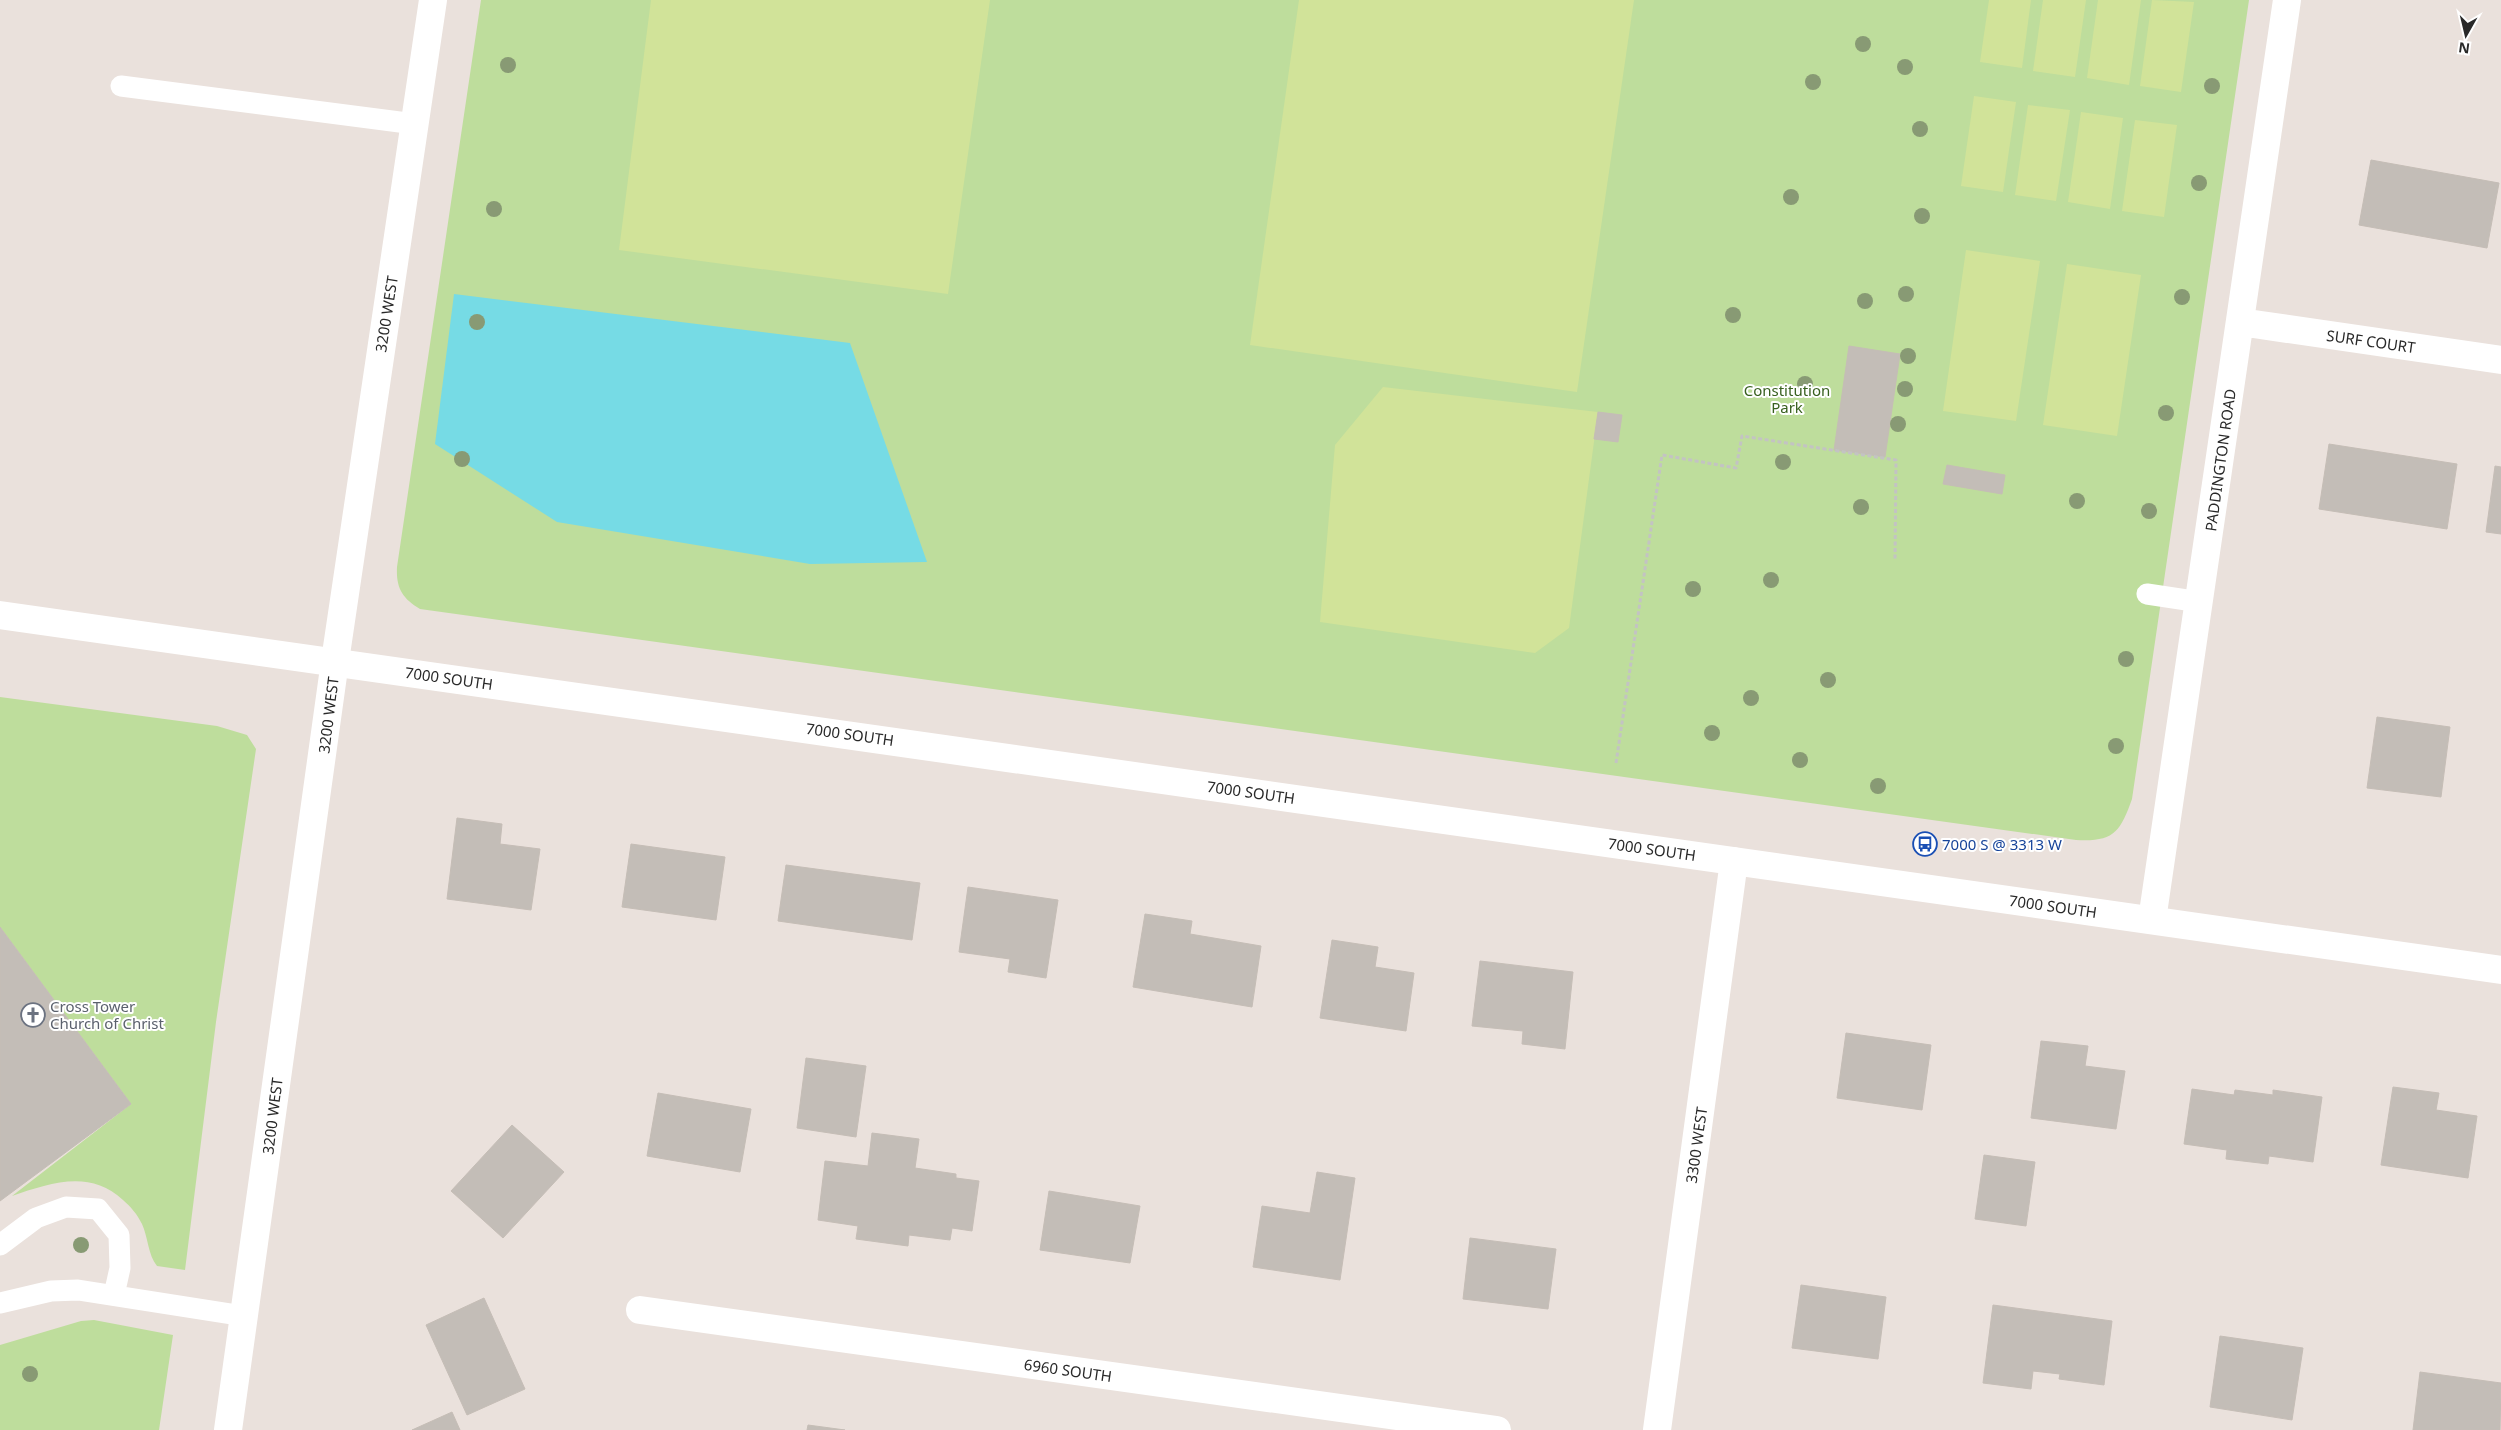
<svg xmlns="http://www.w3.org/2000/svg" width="2501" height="1430" viewBox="0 0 2501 1430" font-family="'Noto Sans',sans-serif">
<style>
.green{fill:#bedd9c}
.pitch{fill:#d1e399}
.water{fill:#76dbe5}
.building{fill:#c3bdb7;stroke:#c5bdb6}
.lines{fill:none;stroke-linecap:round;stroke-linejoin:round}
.path{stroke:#c3c3c3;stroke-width:3;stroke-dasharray:4 2.5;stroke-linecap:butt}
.service{stroke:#fff;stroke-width:21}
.minor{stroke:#fff;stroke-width:28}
.tertiary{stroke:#fff;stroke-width:28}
.secondary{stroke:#fff;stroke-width:28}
.tree{fill:#889a74}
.labels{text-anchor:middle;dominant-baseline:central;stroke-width:4;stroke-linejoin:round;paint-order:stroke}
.street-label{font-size:15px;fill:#292929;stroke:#fff}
.park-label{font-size:15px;fill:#38601f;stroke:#fff}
.transit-label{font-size:15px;fill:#164399;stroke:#fff;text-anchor:start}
.worship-label{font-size:15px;fill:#5b616d;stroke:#fff;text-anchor:start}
</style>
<rect width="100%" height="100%" fill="#eae1dc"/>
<path class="green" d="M481,0h1768l-117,799c-12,34 -19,43 -56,41l-1656,-231c-18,-11 -24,-21 -23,-42z
M0,697l217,29 30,9 9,14 -40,273 -31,248 -28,-4c-9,-11 -9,-29 -15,-42 -5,-10 -11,-17 -19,-24 -33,-31 -73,-17 -111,-4l119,-92 -131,-177z
M94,1320l79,15 -14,95h-159v-85l81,-24z"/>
<path class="pitch" d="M651,0h339l-42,294 -329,-44z
M1299,0h335l-57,392 -327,-47z
M1989,0h42l-9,68 -42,-6z
M2043,0h43l-11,77 -42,-6z
M2098,0h43l-12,85 -42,-7z
M2152,0l42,2 -13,90 -41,-6z
M1974,96l42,6 -13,90 -42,-6z
M2028,105l42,5 -14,91 -41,-6z
M2081,112l42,6 -13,91 -42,-7z
M2135,120l42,5 -13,92 -42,-6z
M1966,250l74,11 -24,160 -73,-10z
M2067,264l74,11 -24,161 -74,-11z
M1383,387l215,25 -29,216 -34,25 -215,-31 15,-177z"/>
<path class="water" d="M454,294l396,49 77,219 -117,2 -253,-42 -122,-78z"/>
<path class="building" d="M2371,160l128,23 -12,65 -128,-23z
M1849,346l51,8 -15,103 -51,-7z
M1598,412l24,3 -4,27 -24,-3z
M2329,444l128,20 -10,65 -128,-20z
M1947,465l58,10 -3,19 -59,-10z
M2495,466l6,1v67l-15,-2z
M2377,717l73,10 -9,70 -74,-9z
M457,818l45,6 -2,20 40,5 -9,61 -84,-11z
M631,844l94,13 -9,63 -94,-13z
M786,865l134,18 -8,57 -134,-19z
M968,887l90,13 -12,78 -38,-6 2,-13 -51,-7z
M1145,914l47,7 -2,13 71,12 -9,61 -119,-20z
M0,927l131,177 -131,97z
M1332,940l46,7 -3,20 39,6 -8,58 -86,-13z
M1480,961l93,11 -8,77 -43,-5 1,-13 -51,-5z
M1846,1033l85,12 -9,65 -85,-12z
M2041,1041l47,5 -3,20 40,5 -9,58 -85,-11z
M806,1058l60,8 -10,71 -59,-9z
M2393,1087l46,6 -3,17 41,6 -9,62 -87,-13z
M2192,1089l42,6 1,-5 38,5v-5l49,7 -9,65 -44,-6 -1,8 -42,-5 1,-9 -43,-6z
M658,1093l93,16 -11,63 -93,-16z
M512,1125l52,47 -61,66 -52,-47z
M872,1133l47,6 -4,29 41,6v4l23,3 -7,50 -20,-3 -2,12 -41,-5 -1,11 -52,-7 2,-13 -40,-6 7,-59 43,5z
M1984,1155l51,7 -9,64 -51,-7z
M1317,1172l38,6 -15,102 -87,-13 9,-61 48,7z
M1049,1191l91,15 -10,57 -90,-13z
M1470,1238l86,11 -8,60 -85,-10z
M1801,1285l85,12 -8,62 -86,-11z
M484,1298l41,91 -58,26 -41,-90z
M1993,1305l119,16 -8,64 -45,-6 1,-5 -27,-3 -2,18 -48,-6z
M2220,1336l83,12 -11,72 -82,-13z
M2420,1372l81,11 -1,47h-87z
M452,1412l8,18h-48z
M808,1425l37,5h-38z"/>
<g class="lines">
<path class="path" d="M1616,763l46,-308 74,13 6,-32 154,24 -1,100"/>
<path class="service" d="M121,86l294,38
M2147,594l53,8
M0,1245l36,-27 30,-11 32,2 21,26 1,33 -6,27
M0,1303l51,-12 27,-1 166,26"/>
<path class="minor" d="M2240,322l261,38
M2152,920l135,-920
M640,1310l857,120
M1657,1430l77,-569"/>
<path class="tertiary" d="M228,1430l107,-769 98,-661"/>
<path class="secondary" d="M0,615l2501,355"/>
</g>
<g class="tree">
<circle cx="1863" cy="44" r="8"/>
<circle cx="508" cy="65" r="8"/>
<circle cx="1905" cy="67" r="8"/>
<circle cx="1813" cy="82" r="8"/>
<circle cx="2212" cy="86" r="8"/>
<circle cx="1920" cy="129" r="8"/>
<circle cx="2199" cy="183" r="8"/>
<circle cx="1791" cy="197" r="8"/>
<circle cx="494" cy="209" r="8"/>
<circle cx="1922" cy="216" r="8"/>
<circle cx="1906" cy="294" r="8"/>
<circle cx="2182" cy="297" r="8"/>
<circle cx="1865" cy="301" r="8"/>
<circle cx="1733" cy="315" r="8"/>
<circle cx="477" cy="322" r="8"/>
<circle cx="1908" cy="356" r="8"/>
<circle cx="1805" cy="384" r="8"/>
<circle cx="1905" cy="389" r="8"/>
<circle cx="2166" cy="413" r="8"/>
<circle cx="1898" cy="424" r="8"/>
<circle cx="462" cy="459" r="8"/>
<circle cx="1783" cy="462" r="8"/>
<circle cx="2077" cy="501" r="8"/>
<circle cx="1861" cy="507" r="8"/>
<circle cx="2149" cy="511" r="8"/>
<circle cx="1771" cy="580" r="8"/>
<circle cx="1693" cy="589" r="8"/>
<circle cx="2126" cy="659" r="8"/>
<circle cx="1828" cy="680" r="8"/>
<circle cx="1751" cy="698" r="8"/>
<circle cx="1712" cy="733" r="8"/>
<circle cx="2116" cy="746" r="8"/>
<circle cx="1800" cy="760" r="8"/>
<circle cx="1878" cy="786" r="8"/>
<circle cx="81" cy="1245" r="8"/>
<circle cx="30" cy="1374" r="8"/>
</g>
<defs>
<g id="bus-ring" transform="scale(1.25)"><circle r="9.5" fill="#fff" stroke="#1a4fb4" stroke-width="1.5"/><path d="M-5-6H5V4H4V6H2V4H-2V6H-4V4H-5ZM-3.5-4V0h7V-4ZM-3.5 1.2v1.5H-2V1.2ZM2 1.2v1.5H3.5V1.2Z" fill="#1a4fb4"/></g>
<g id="church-ring" transform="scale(1.25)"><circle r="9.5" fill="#fff" stroke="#6b7280" stroke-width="1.5"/><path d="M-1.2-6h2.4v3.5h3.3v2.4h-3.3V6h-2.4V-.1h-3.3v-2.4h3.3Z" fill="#6b7280"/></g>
</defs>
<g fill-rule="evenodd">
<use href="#bus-ring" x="1925" y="844"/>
<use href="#church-ring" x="33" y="1015"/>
</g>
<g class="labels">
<g class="street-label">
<text transform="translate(386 314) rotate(-81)">3200 WEST</text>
<text transform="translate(2371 341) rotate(8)">SURF COURT</text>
<text transform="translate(2220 460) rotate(-82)">PADDINGTON ROAD</text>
<text transform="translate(449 678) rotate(8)">7000 SOUTH</text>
<text transform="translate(328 715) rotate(-83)">3200 WEST</text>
<text transform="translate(850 734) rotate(8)">7000 SOUTH</text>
<text transform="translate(1251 792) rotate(8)">7000 SOUTH</text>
<text transform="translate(1652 849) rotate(8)">7000 SOUTH</text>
<text transform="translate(2053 906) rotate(8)">7000 SOUTH</text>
<text transform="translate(272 1116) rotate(-83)">3200 WEST</text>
<text transform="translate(1696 1145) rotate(-82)">3300 WEST</text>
<text transform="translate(1068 1370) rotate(8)">6960 SOUTH</text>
</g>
<g class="park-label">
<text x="1787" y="390">Constitution<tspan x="1787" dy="17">Park</tspan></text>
</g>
<g class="transit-label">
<text x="1942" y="844">7000 S @ 3313 W</text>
</g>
<g class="worship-label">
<text x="50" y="1006">Cross Tower<tspan x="50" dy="17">Church of Christ</tspan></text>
</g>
</g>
<g transform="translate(2466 35) rotate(188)" stroke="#ffffff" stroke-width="4" paint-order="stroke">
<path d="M0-4L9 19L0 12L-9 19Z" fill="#292929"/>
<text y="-8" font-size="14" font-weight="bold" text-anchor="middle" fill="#292929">N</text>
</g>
</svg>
